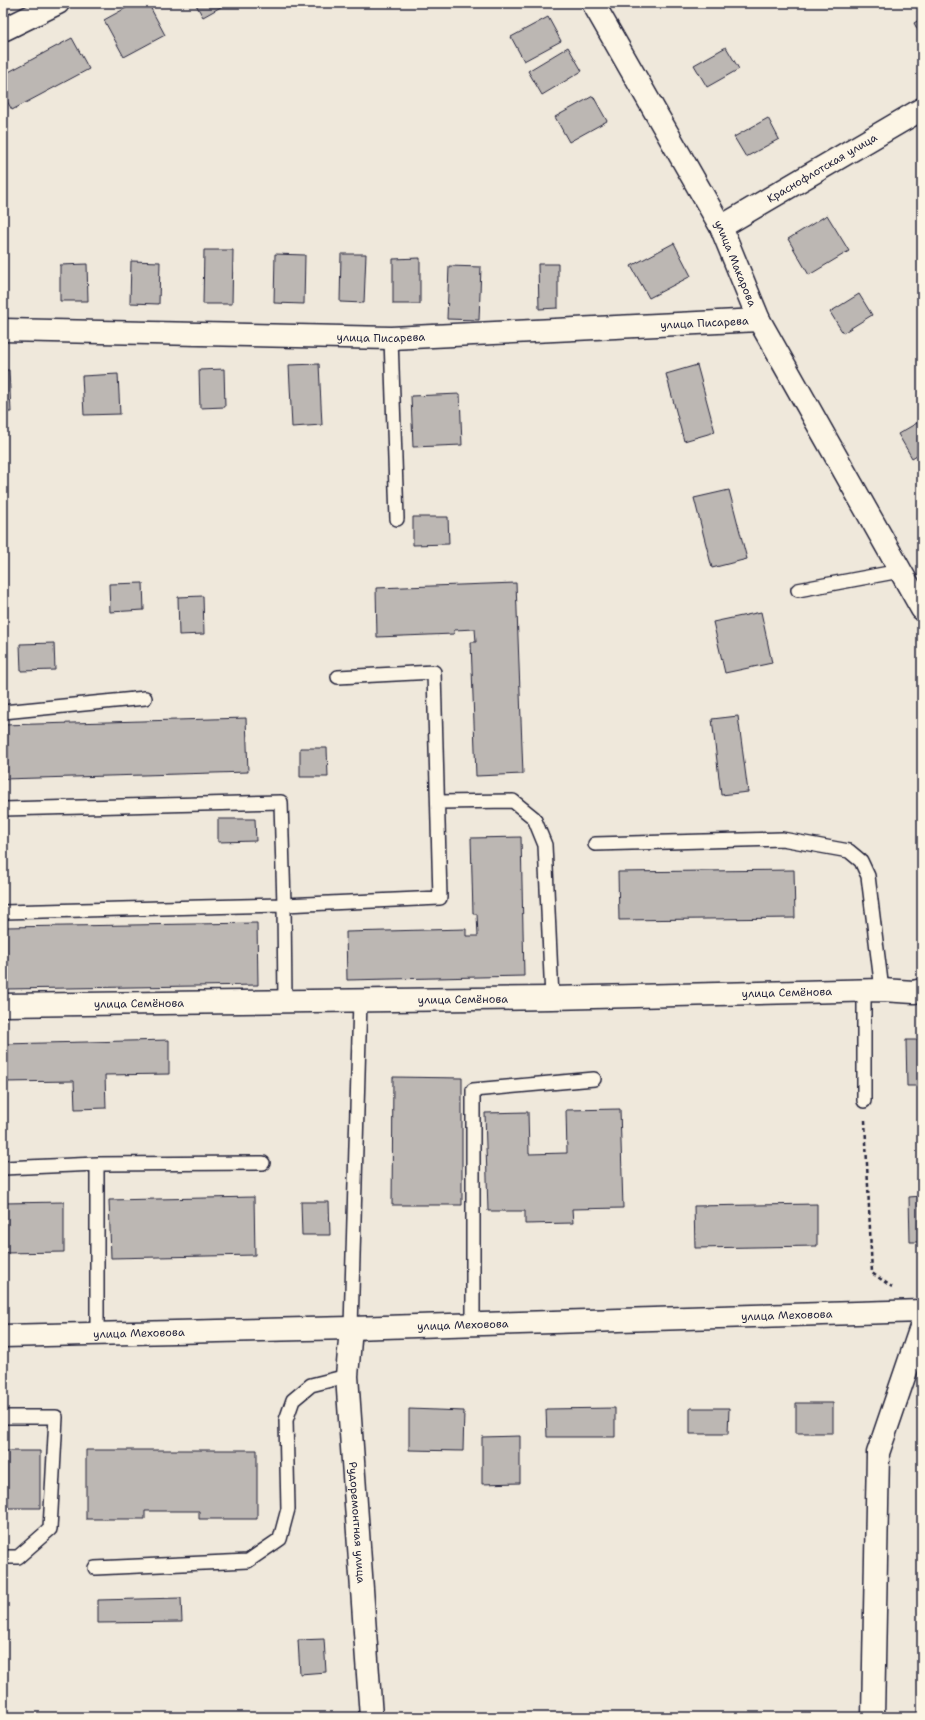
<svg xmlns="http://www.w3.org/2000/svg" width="925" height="1720" viewBox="0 0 925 1720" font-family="'Shantell Sans',sans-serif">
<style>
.building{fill:#bcb7b3;stroke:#22223b}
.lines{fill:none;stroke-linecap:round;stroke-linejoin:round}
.service-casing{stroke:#22223b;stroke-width:16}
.minor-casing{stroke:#22223b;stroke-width:25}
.tertiary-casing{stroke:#22223b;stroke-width:25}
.path{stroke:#22223b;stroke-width:2.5;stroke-dasharray:4 3;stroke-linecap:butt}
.service{stroke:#fcf5e5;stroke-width:13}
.minor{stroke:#fcf5e5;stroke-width:22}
.tertiary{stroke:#fcf5e5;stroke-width:22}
.labels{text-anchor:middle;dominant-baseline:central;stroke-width:3.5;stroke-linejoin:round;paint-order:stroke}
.street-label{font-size:11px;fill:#22223b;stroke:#fcf5e5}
</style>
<rect width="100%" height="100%" fill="#efe8db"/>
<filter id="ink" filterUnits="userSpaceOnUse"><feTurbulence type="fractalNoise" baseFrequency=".025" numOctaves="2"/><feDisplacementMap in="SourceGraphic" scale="8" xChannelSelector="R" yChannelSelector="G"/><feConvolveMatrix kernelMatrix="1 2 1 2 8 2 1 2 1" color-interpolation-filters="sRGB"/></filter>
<g filter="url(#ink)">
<path class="building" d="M135,3h13l17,32 -41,22 -20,-37z
M195,3h33l-25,14z
M548,17l13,24 -37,20 -13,-24z
M922,18v20l-8,-15z
M72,38l17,31 -77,41 -9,-16v-19z
M568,47l14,24 -40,24 -14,-24z
M726,47l13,22 -32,18 -13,-22z
M593,96l14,25 -38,21 -14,-25z
M768,118l11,21 -33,18 -12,-20z
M827,215l22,36 -40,24 -21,-36z
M674,243l17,33 -42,22 -18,-32z
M204,250h29l-1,54h-29z
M275,254l30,1 -1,49 -30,-1z
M341,254h25l-2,49 -24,-1z
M420,258v46h-27v-45z
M131,261l29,1 -1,42 -29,-1z
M87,264l1,37h-28v-36z
M538,264h20v44l-19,1z
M449,266l32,1 -2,53 -32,-1z
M859,294l13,21 -29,18 -13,-21z
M319,364l3,61 -30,2 -3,-62z
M697,365l18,67 -31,9 -18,-67z
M224,369l1,38 -25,1 -1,-38z
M3,370h6l2,42h-8z
M118,374l2,40 -36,1 -2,-39z
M460,394l2,51 -49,2 -2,-51z
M922,420v32l-10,6 -14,-24z
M729,490l18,69 -35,9 -18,-70z
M413,517h35l1,27 -36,1z
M143,583l1,27 -34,2 -1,-28z
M516,583l7,191 -47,2 -5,-134h5l-1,-13 -21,1v4l-77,3 -1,-49z
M203,596l1,38 -25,1 -1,-38z
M761,612l11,51 -47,10 -12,-51z
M54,643l1,27 -34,1 -1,-27z
M738,716l10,76 -27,3 -9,-76z
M246,718l2,54 -245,7v-54z
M300,748h27l1,29h-28z
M218,819h37l1,22 -38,1z
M521,837l3,139 -177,4 -1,-48 120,-3v7h12l-1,-22h-4l-2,-76z
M794,870l1,48 -176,2 -1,-48z
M257,923l1,62 -252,4 -2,-62z
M169,1040v34l-64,1 1,33 -31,1 -1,-28 -71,1v-38z
M906,1040h16v46h-15z
M393,1077l69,1v127h-70z
M620,1109l3,99 -51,1 1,14 -48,1v-13h-37l-3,-98 43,-1 1,42 38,-1 -1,-43z
M922,1196v46h-12l-1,-45z
M254,1197l1,58 -144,3 -2,-58z
M64,1202v50l-61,1v-50z
M301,1202h28l1,33h-28z
M817,1204v42l-122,2 -1,-42z
M796,1403h37v30h-37z
M615,1408v29h-68l-1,-28z
M690,1408h39l-1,26h-38z
M409,1409l55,2 -1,40 -54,-1z
M520,1436v47l-38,1v-47z
M86,1450h171v69h-58v-8h-54v8h-59z
M3,1451h37v57h-37z
M181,1598l1,24 -84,1v-23z
M324,1639l2,33 -26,2 -2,-34z"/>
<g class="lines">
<g class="service-casing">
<path id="service" d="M391,338l6,181
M798,590l102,-19
M3,712l142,-14
M439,802l74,-1 21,17 11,27 7,153
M3,809l278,-7 3,103 1,97
M595,844l187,-5 67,12 12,10 7,15 14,114
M3,912l281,-7 156,-7 -6,-226 -96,5
M864,1101v-110
M97,1164v170
M3,1168l94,-4 166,-1
M473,1324v-234l121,-11
M351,1328l9,-328
M3,1417h53l-6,112 -32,28h-15
M95,1568l153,-7 32,-22 8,-30 -2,-89 7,-20 18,-15 36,-9"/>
</g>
<g class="minor-casing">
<g id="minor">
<path id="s1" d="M593,3l128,224 38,93 163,289"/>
<path d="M3,30l55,-27"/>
<path id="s2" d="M721,227l201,-118"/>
<path id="s3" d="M3,330l388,8 368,-18"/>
<path id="s4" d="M3,1005l549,-7 330,-8 32,2 8,-2"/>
<path id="s5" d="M351,1328l-4,48 24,341"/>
<path d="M873,1717l5,-264 44,-129"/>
</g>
</g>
<g class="tertiary-casing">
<g id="tertiary">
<path id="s6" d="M3,1336l348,-8 571,-17"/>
</g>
</g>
<path class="path" d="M865,1120l7,153 20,14"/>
<use href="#service" class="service"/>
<use href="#minor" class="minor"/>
<use href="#tertiary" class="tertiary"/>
</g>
</g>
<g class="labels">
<g class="street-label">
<text stroke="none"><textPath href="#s2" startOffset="117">Краснофлотская улица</textPath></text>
<text stroke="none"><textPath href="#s1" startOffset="297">улица Макарова</textPath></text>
<text stroke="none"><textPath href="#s3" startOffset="702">улица Писарева</textPath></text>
<text stroke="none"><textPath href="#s3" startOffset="378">улица Писарева</textPath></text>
<text stroke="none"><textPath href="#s4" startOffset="784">улица Семёнова</textPath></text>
<text stroke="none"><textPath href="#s4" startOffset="460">улица Семёнова</textPath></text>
<text stroke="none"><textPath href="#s4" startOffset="136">улица Семёнова</textPath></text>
<text stroke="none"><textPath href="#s6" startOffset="784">улица Меховова</textPath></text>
<text stroke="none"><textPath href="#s6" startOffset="460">улица Меховова</textPath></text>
<text stroke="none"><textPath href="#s6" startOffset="136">улица Меховова</textPath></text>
<text stroke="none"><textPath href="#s5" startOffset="195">Рудоремонтная улица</textPath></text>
</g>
</g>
<rect width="925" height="1720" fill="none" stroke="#fcf5e5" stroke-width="16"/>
<rect x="8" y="8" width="909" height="1704" fill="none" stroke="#22223b" stroke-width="1.5" filter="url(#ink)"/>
</svg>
